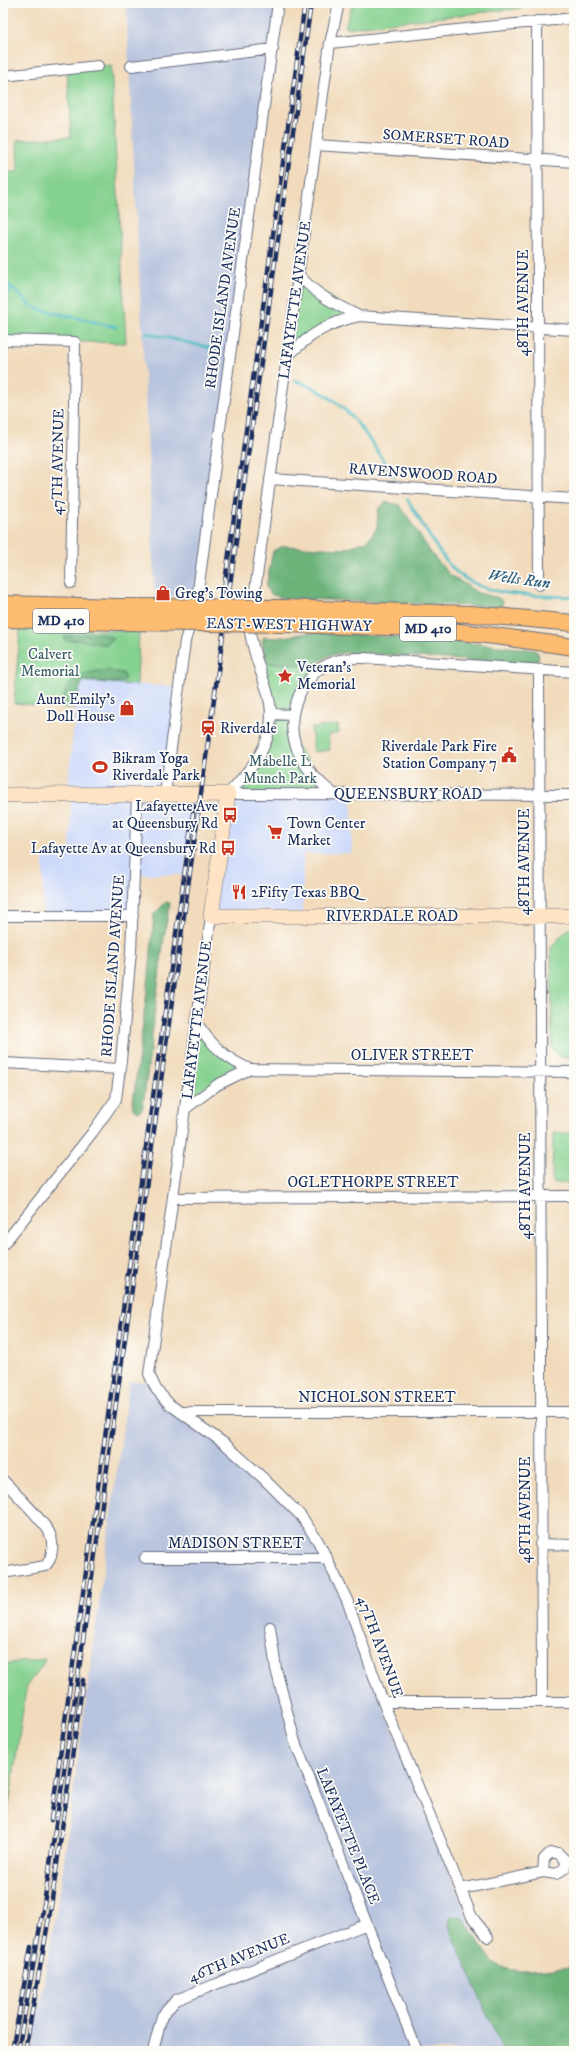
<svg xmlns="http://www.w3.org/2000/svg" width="577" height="2054" viewBox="0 0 577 2054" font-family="'IM FELL DW Pica',serif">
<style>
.built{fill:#cedafa}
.industrial{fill:#b9c4de}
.green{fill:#85d18f;stroke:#508076}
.forest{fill:#6cb37a;stroke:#44716c}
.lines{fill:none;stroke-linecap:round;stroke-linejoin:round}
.stream{stroke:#4bb9c1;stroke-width:3}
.street-casing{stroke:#666b7f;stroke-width:12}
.secondary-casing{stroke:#666b7f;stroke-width:16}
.primary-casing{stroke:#666b7f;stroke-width:18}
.street{stroke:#fff;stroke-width:10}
.secondary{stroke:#fee4c5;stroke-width:15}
.primary{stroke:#fdbc6f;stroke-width:16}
.rail-casing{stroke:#1b2f5e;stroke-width:4.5}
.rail{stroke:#fdfcf7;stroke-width:3;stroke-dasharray:9;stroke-linecap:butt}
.primary-bridge-casing{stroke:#666b7f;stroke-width:18;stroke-linecap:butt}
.primary-bridge{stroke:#fdbc6f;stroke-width:16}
.labels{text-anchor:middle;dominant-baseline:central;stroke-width:3.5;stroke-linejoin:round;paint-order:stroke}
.shield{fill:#fdfcf7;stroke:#5f6c8c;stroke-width:1}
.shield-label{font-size:14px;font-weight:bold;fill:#1b2f5e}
.street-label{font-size:15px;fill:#1b2f5e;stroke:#fdfcf7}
.poi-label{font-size:15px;fill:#1b2f5e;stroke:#fdfcf7;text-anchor:start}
.park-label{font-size:15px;fill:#3b606d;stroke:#fdfcf7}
.water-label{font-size:16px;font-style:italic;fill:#2c5f81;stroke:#fdfcf7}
</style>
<rect width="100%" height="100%" fill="#fdfcf7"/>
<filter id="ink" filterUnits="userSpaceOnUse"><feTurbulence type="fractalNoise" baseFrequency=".025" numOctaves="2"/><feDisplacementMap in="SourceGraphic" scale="8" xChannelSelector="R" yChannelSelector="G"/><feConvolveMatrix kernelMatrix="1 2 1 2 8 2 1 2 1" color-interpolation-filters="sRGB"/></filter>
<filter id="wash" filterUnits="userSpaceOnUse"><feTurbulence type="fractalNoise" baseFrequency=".012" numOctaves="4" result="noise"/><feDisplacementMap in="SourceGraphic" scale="16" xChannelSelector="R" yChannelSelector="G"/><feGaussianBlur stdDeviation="0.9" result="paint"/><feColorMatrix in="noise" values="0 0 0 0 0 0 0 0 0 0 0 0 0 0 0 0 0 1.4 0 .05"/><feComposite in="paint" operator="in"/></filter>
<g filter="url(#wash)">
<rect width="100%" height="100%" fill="#f1dbbc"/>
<path class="built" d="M78,681l101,6 -14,106 30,1 -11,81 -50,-1 -1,42h-90v-62h27l1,-59h-4z
M228,794h124v59l-49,1v62h-92z"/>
<path class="industrial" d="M126,3h153l-82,594 -42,-1z
M151,1381l5,8 117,98 45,54 203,510h-490l29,-161 69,-508z"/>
<path class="green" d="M354,3h167l1,5 -177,20 5,-17z
M111,65l15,278 -123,-3v-168h15l-1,-32 54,-3 -4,-68z
M299,276l59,40 -18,4 -52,36z
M20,629l119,2 -2,54 -59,-4 -3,28 -61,-6z
M257,663l69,2 -31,36v43l39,50h-106l22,-24 20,-46z
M338,725l1,8 -11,2 2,15 -16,2 -3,-24z
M569,928h5v129h-14l-8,-8 -1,-102z
M196,1023l11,15 42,32 -64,39z
M553,1133h21v50h-22z
M45,1659c-4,12 -15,18 -19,30l-18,124h-5v-149z"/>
<path class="forest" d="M387,502l13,3 31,48 18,21 29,19 21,5 4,4 -1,3 -2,2 -219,-9 -10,-4 -5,-7 7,-36 10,-5 60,3 24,-8 10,-13 1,-19z
M308,633c76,2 151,8 227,17l3,3 1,5 -3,4 -8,3 -179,-13 -19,3 -16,10 -47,-2 -5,-21 2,-5 12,1z
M85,634h17l10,3 1,3 -8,5 -27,-5 -12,1 -2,-3 2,-2z
M106,670l17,3 2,4 -1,4 -5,1 -34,-1 -4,3c-2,9 -3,16 -11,22l-5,-2 -2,-4c4,-23 22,-28 43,-30z
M166,902l4,1 -6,34 -20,162 -2,11 -4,2 -5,-3v-7l16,-127 5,-61z
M456,1916h5c12,14 19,29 30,43 15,20 61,9 83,8v84h-71l-54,-125 1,-8z"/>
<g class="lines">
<path class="stream" d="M3,280l26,24 9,5 78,18
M3,298l10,-9
M146,333l74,17
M294,380c55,19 69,51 100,96
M407,499c14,21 33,60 52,75 31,25 77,21 115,23"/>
</g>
</g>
<g filter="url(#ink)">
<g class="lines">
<g class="street-casing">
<path id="street" d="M537,21l2,564
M330,43l244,-25
M131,66l142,-17
M3,76l95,-10
M316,145l258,17
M299,275c16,19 37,30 60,41
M3,340l72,2 -4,241
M288,356c21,-21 41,-34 71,-40l215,14
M270,479l304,20
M197,598l81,-595
M254,598l76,-555 9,-40
M539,670l3,1032
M271,714l21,1
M165,794l20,-153 3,-10
M228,794l346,1
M228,794c28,-30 53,-59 39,-103 -6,-20 -14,-38 -17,-59
M334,794c-36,-27 -56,-66 -30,-108 15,-23 34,-29 60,-28l210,14
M3,916h130
M211,916l-62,458 7,15 13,15 56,40 38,34 38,38 17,25 29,59 36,102 89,215 16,20
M197,1023c13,21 30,37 53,46l324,3
M3,1063l118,6
M185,1109l32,-24 33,-16
M173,1198l401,-2
M3,1245l89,-112 24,-34 5,-38 10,-109 6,-158
M180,1412h394
M3,1480c9,10 44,44 47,54 4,10 3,25 -5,32l-42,7
M540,1544l34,1
M145,1558h182
M270,1627l6,42 19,73 122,309
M383,1702h191
M461,1889l82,-17 1,-13 6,-6h8l8,8 -1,7 -9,6 -13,-2
M153,2051l9,-35 14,-16 191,-76"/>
</g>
<g class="secondary-casing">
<path id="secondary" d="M3,795l225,-1 -17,122h363"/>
</g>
<g class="primary-casing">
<path id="primary" d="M3,604l116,3
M282,608l189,6 103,9
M3,619l117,3
M281,624l143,4 71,8 79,11"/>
</g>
<use href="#street" class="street"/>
<use href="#secondary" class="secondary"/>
<use href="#primary" class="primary"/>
<g class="rail-casing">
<path id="rail" d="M222,604l83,-601
M51,1820l143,-1014
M12,2051l19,-104
M18,2051l26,-147 31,-206 236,-1695
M25,2051l26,-145 32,-226"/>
</g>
<use href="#rail" class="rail"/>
<g class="primary-bridge-casing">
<path id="primary-bridge" d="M119,607l163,1
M120,622l161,2"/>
</g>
<use href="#primary-bridge" class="primary-bridge"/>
</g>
</g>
<defs>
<g id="shop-bare" transform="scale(1.2)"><path d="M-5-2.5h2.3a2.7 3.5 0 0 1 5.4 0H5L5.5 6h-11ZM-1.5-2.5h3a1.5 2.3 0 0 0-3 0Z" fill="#c8321e" stroke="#fdfcf7" stroke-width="2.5" paint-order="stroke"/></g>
<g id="sight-bare" transform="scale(1.2)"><path d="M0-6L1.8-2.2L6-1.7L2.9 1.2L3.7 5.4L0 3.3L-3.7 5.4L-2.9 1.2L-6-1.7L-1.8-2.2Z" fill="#c8321e" stroke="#fdfcf7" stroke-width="2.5" paint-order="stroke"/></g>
<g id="station-bare" transform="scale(1.2)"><path d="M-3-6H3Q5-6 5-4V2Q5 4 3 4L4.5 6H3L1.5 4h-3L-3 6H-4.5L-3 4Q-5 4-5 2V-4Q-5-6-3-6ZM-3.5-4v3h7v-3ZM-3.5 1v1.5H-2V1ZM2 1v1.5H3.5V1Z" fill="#c8321e" stroke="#fdfcf7" stroke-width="2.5" paint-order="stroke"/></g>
<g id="civic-bare" transform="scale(1.2)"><path d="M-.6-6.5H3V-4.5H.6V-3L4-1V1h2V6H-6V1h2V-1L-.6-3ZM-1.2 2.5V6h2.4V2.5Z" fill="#c8321e" stroke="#fdfcf7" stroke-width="2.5" paint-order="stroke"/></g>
<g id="stadium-bare" transform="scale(1.2)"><path d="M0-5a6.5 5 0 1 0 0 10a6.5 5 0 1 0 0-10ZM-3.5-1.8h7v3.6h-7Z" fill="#c8321e" stroke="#fdfcf7" stroke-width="2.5" paint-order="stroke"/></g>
<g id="bus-bare" transform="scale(1.2)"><path d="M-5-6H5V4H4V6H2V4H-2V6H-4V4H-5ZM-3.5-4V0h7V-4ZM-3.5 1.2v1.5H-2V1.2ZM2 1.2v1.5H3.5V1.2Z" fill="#c8321e" stroke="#fdfcf7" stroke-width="2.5" paint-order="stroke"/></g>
<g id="supermarket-bare" transform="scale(1.2)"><path d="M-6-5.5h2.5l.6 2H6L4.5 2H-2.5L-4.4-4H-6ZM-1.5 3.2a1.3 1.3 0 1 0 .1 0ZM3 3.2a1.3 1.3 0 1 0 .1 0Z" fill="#c8321e" stroke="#fdfcf7" stroke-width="2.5" paint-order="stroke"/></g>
<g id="restaurant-bare" transform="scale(1.2)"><path d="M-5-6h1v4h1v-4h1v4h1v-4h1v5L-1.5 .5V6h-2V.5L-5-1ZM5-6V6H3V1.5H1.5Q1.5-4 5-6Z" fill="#c8321e" stroke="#fdfcf7" stroke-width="2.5" paint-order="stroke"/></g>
</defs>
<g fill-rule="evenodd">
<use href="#shop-bare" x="163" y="593"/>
<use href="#sight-bare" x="285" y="676"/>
<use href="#shop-bare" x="127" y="708"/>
<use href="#station-bare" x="208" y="728"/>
<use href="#civic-bare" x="509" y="755"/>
<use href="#stadium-bare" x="100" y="767"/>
<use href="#bus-bare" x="230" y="815"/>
<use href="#supermarket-bare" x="275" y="832"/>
<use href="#bus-bare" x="228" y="848"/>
<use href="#restaurant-bare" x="239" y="892"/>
</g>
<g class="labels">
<g class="shield">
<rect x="33" y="609" width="56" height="24" rx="3"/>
<rect x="400" y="617" width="56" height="24" rx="3"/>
</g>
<g class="shield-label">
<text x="61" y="621">MD 410</text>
<text x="428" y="629">MD 410</text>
</g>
<g class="street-label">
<text transform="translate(446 139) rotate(4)">SOMERSET ROAD</text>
<text transform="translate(223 298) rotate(-82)">RHODE ISLAND AVENUE</text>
<text transform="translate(295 300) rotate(-82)">LAFAYETTE AVENUE</text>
<text transform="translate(523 303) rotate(-90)">48TH AVENUE</text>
<text transform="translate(58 462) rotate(-89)">47TH AVENUE</text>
<text transform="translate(423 474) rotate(4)">RAVENSWOOD ROAD</text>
<text transform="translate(289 625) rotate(1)">EAST-WEST HIGHWAY</text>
<text x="408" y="794">QUEENSBURY ROAD</text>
<text transform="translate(524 862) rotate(-90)">48TH AVENUE</text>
<text x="392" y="916">RIVERDALE ROAD</text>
<text transform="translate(113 966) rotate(-86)">RHODE ISLAND AVENUE</text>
<text transform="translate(197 1020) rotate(-83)">LAFAYETTE AVENUE</text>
<text x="412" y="1055">OLIVER STREET</text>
<text x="373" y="1182">OGLETHORPE STREET</text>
<text transform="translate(525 1186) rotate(-90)">48TH AVENUE</text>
<text x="377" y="1397">NICHOLSON STREET</text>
<text transform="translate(525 1510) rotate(-90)">48TH AVENUE</text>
<text x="236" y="1543">MADISON STREET</text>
<text transform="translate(380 1647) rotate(70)">47TH AVENUE</text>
<text transform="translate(348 1836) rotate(68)">LAFAYETTE PLACE</text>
<text transform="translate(239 1958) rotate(-22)">46TH AVENUE</text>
</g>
<g class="poi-label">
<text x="175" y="593">Greg's Towing</text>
<text x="297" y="667">Veteran's<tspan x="297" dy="17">Memorial</tspan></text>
<text x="115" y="699" text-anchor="end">Aunt Emily's<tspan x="115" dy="17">Doll House</tspan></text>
<text x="220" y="728">Riverdale</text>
<text x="497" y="746" text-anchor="end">Riverdale Park Fire<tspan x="497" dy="17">Station Company 7</tspan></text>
<text x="112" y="758">Bikram Yoga<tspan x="112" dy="17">Riverdale Park</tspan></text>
<text x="218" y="806" text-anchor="end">Lafayette Ave<tspan x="218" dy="17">at Queensbury Rd</tspan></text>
<text x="287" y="823">Town Center<tspan x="287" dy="17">Market</tspan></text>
<text x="216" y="848" text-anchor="end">Lafayette Av at Queensbury Rd</text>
<text x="251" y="892">2Fifty Texas BBQ</text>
</g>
<g class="park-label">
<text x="50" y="654">Calvert<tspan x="50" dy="17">Memorial</tspan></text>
<text x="280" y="761">Mabelle L<tspan x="280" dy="17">Munch Park</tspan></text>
</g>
<g class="water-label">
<text transform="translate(519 579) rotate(8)">Wells Run</text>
</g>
</g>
<rect width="577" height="2054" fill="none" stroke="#fdfcf7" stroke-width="16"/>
</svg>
